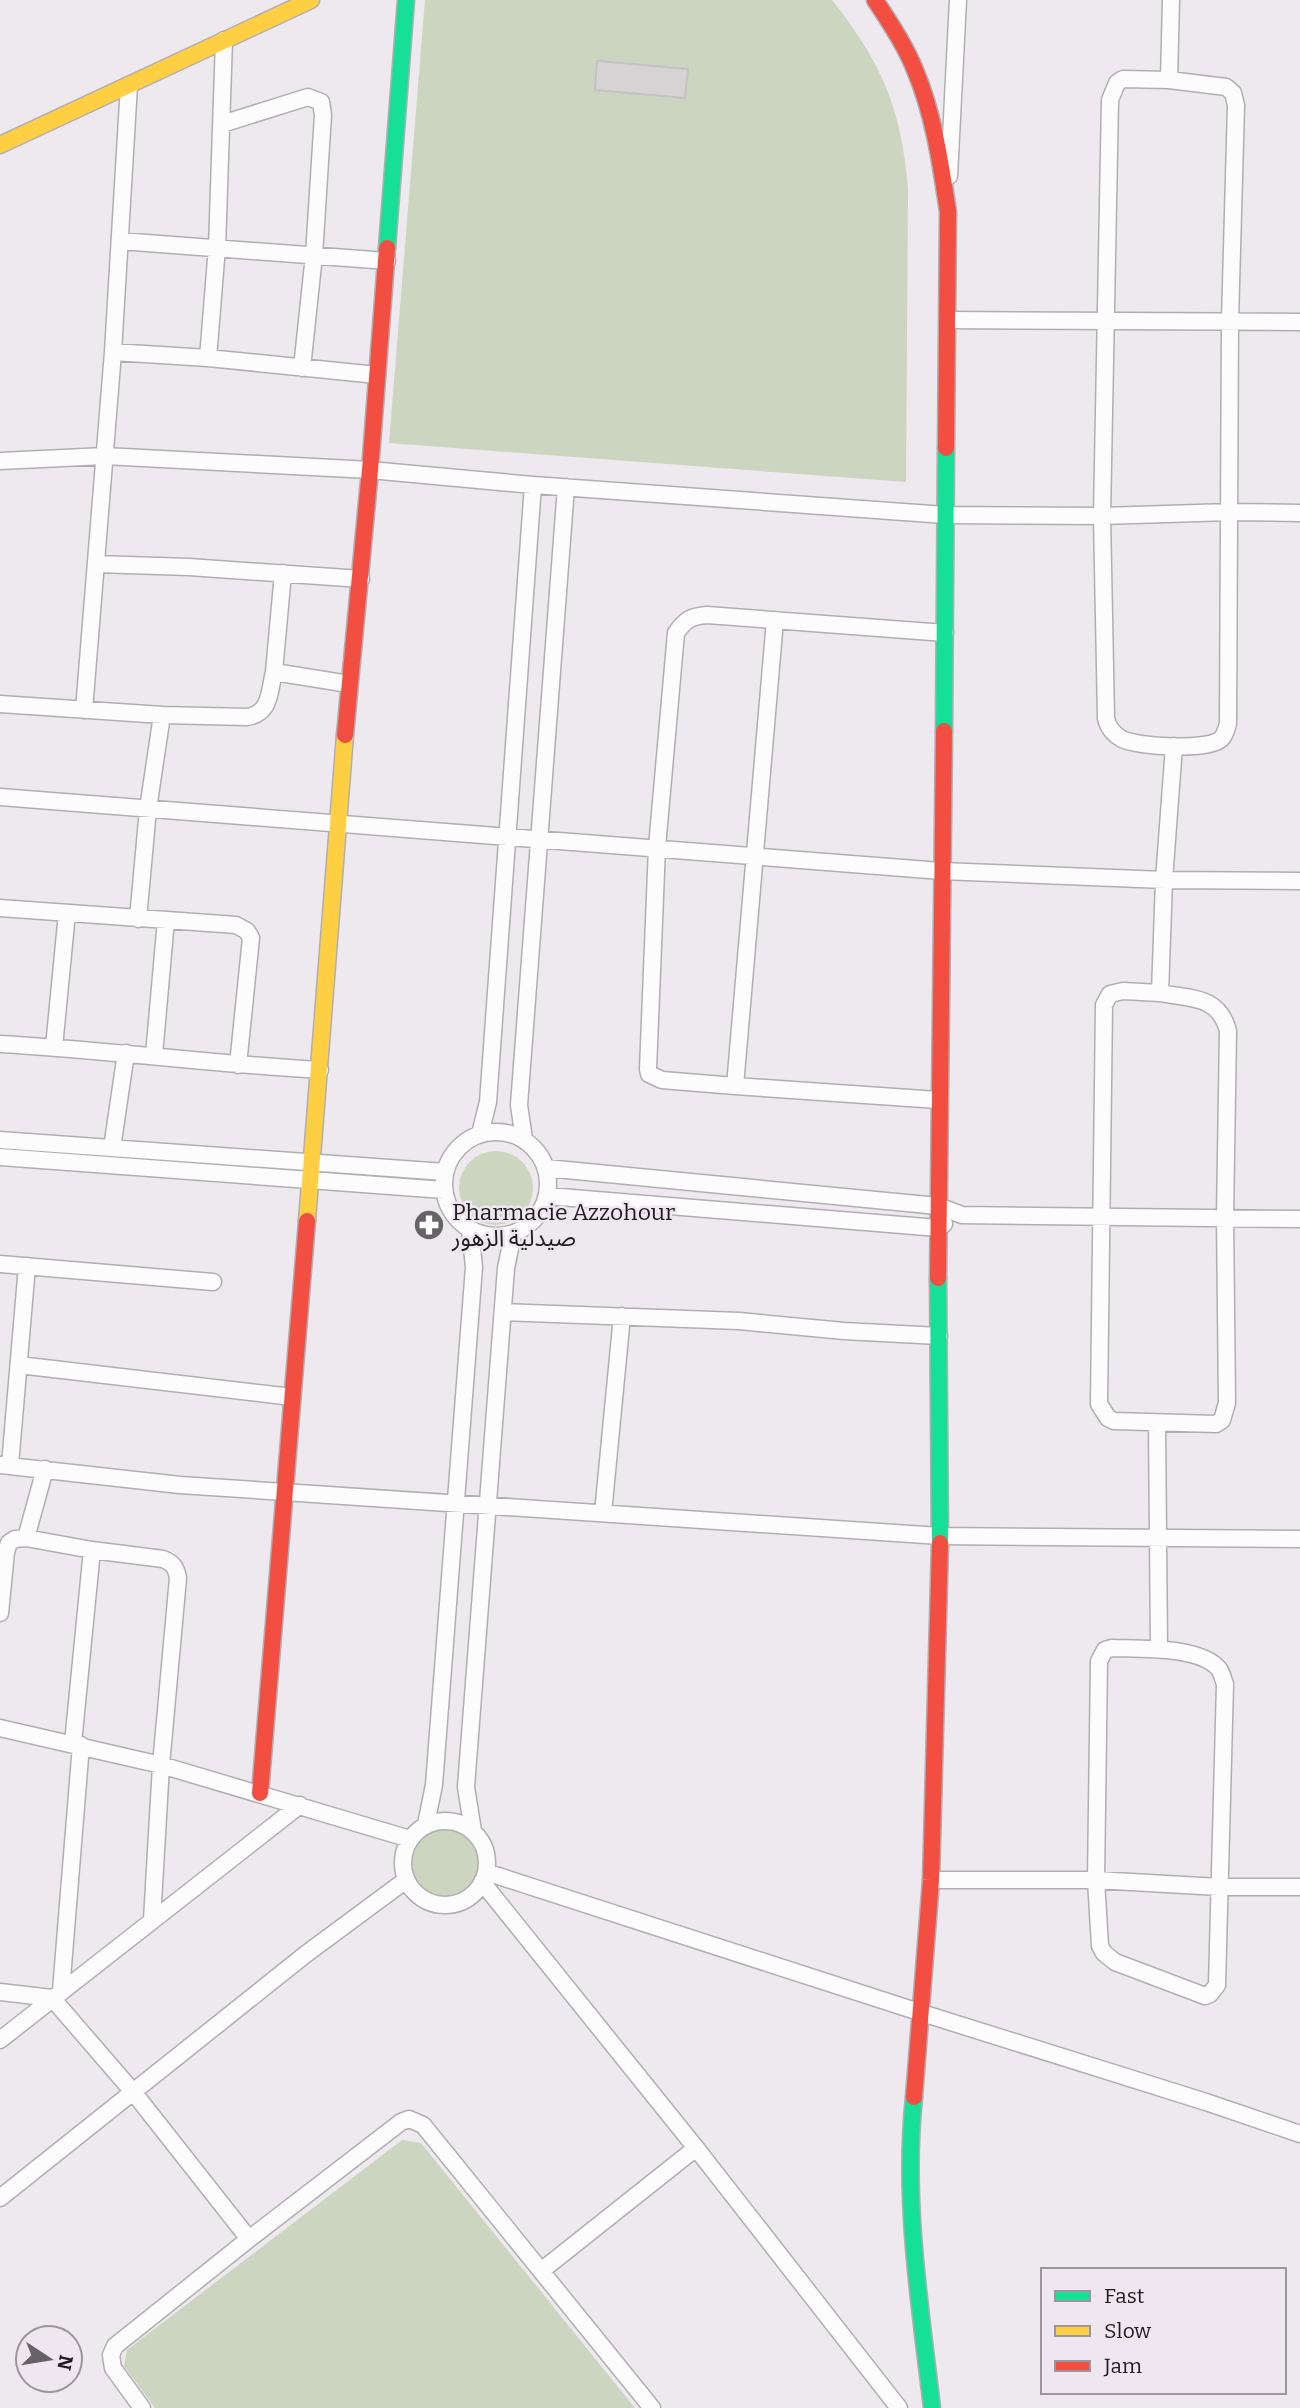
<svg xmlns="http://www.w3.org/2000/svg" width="1300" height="2408" viewBox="0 0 1300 2408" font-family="Bitter,'Noto Sans Arabic',serif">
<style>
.green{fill:#cbd5bf}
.building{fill:#d7d3d5;stroke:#c6c2c4;stroke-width:2}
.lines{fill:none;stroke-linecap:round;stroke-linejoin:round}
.street-casing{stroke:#b1aeb2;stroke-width:19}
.fast-casing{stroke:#b1aeb2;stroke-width:19}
.slow-casing{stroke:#b1aeb2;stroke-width:19}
.jam-casing{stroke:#b1aeb2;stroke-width:19}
.street{stroke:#fcfcfc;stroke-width:16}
.fast{stroke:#16e098;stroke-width:16}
.slow{stroke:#ffcf43;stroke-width:16}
.jam{stroke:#f24e42;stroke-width:16}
.labels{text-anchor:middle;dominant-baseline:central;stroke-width:5;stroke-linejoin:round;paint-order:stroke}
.poi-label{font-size:23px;fill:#1d1b1d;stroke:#efe7f0;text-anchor:start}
</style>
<rect width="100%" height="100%" fill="#eee9ee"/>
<path class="green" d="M425,0h407c50,63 69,108 76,188l-2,294 -517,-39z
M459 1188a37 37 0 1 1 74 0a37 37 0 1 1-74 0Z
M407 1864a38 38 0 1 1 76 0a38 38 0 1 1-76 0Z
M402,2140l19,3 214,265h-480l-31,-42 3,-16z"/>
<path class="building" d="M597,61l91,8 -3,29 -90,-8z"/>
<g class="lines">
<g class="street-casing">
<path id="street" d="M1169,80l57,7 7,6 3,12 -6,216 -2,403c-2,5 -2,10 -7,15 -14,12 -82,8 -99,0 -9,-5 -14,-11 -16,-21l-4,-202 8,-416 7,-17 6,-4 46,1 2,-80
M222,124l86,-27 13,5 2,13 -9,140 -12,113
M949,176l9,-176
M120,241l267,20
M948,320l352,2
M113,352l95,6 169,17
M208,358l9,-111 7,-207
M0,461l105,-5 265,14 163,15 412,30 157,1 128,-4 70,1
M96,564l93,3 172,12
M775,620l-40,466 203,14
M274,672l9,-99
M0,704l162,11 85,2c24,-4 22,-25 27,-45l75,12
M84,710l29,-358 16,-267
M0,797l941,74 223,9 136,1
M0,908l236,17 11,6 4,7 -13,127
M138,919l10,-110 14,-94
M1160,993c30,6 59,2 68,38l-3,186 2,186 -5,17 -6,4 -102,-3 -6,-3 -9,-14 5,-399 6,-11 13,-3 37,2 4,-113 10,-134
M0,1044c107,6 213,20 320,26
M54,1047l13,-134
M154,1055l12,-135
M735,1086l-73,-6 -13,-6 -1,-5 9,-222 19,-214c9,-13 15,-17 31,-18l238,18
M444 1184a52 52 0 1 1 104 0a52 52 0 1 1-104 0Z
M480,1134l8,-32 45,-617
M524,1139l-5,-34 47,-618
M0,1140l445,32
M112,1148l14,-95
M0,1157l444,33
M546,1168l392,38 24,9 338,4
M548,1196l390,32 6,-4
M0,1264l213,18
M503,1312l236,9 105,10 95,5
M19,1365l273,32
M1157,1424l2,225
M0,1465l180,20 760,51 360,3
M10,1465l17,-199
M603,1513l19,-197
M26,1538l19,-69
M0,1613l6,-61 3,-9 6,-4 11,-1 66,12 71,9c10,4 13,8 15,19l-17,187 -9,155
M1112,1648c28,1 88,-2 107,21 3,4 4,10 6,15l-8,301 -7,9 -5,2 -90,-34 -11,-9 -4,-7 -4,-66 3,-219 6,-11z
M0,1728l161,37 249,74
M73,1743l19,-193
M403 1863a42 42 0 1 1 84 0a42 42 0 1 1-84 0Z
M426,1824l8,-39 40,-518 -4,-38
M473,1831l-7,-44 40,-519 7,-34
M486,1872l436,141 284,89 94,32
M931,1880h165l123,7h81
M482,1882l214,266 203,260
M61,1991l20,-246
M0,1992l52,6 82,95 115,146
M0,2040l300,-235
M0,2198l306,-244 100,-74
M541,2271l155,-123
M142,2408l-29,-40 -2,-13 4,-9 134,-107 152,-117 8,-3 14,6 229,283"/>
</g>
<g class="fast-casing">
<path id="fast" d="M387,248l19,-248
M944,731l2,-283
M938,1278l2,265
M914,2097c-11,104 6,208 18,311"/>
</g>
<g class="slow-casing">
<path id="slow" d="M0,145l311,-145
M307,1221l38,-486"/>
</g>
<g class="jam-casing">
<path id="jam" d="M875,0c15,23 30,45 40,70 19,45 26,95 33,142l-2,236
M345,735l25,-265 17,-222
M938,1278l6,-547
M260,1793l47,-572
M914,2097l17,-217 9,-337"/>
</g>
<use href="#street" class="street"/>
<use href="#fast" class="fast"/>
<use href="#slow" class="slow"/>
<use href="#jam" class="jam"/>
</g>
<defs>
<g id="pharmacy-disc" transform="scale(1.575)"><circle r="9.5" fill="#666366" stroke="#efe7f0"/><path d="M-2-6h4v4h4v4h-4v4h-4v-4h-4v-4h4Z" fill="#fff"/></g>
</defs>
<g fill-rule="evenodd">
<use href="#pharmacy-disc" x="429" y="1225"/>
</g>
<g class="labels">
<g class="poi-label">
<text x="452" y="1212">Pharmacie Azzohour<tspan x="452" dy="26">صيدلية الزهور</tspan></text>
</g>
</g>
<rect x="1041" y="2268" width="245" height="126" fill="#efe7f0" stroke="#9b959c" stroke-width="2"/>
<rect x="1055" y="2291" width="35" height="10" fill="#16e098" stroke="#9b959c" stroke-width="2"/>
<text x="1104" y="2303" font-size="21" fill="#1d1b1d">Fast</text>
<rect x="1055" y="2326" width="35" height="10" fill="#ffcf43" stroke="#9b959c" stroke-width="2"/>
<text x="1104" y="2338" font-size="21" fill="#1d1b1d">Slow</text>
<rect x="1055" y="2361" width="35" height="10" fill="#f24e42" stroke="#9b959c" stroke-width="2"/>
<text x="1104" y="2373" font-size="21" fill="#1d1b1d">Jam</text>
<g transform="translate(49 2359) rotate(102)"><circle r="33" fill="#efe7f0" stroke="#9b959c" stroke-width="2"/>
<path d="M0-5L12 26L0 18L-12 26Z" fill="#666366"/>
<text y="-10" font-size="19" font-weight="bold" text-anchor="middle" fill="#1d1b1d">N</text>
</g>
</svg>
